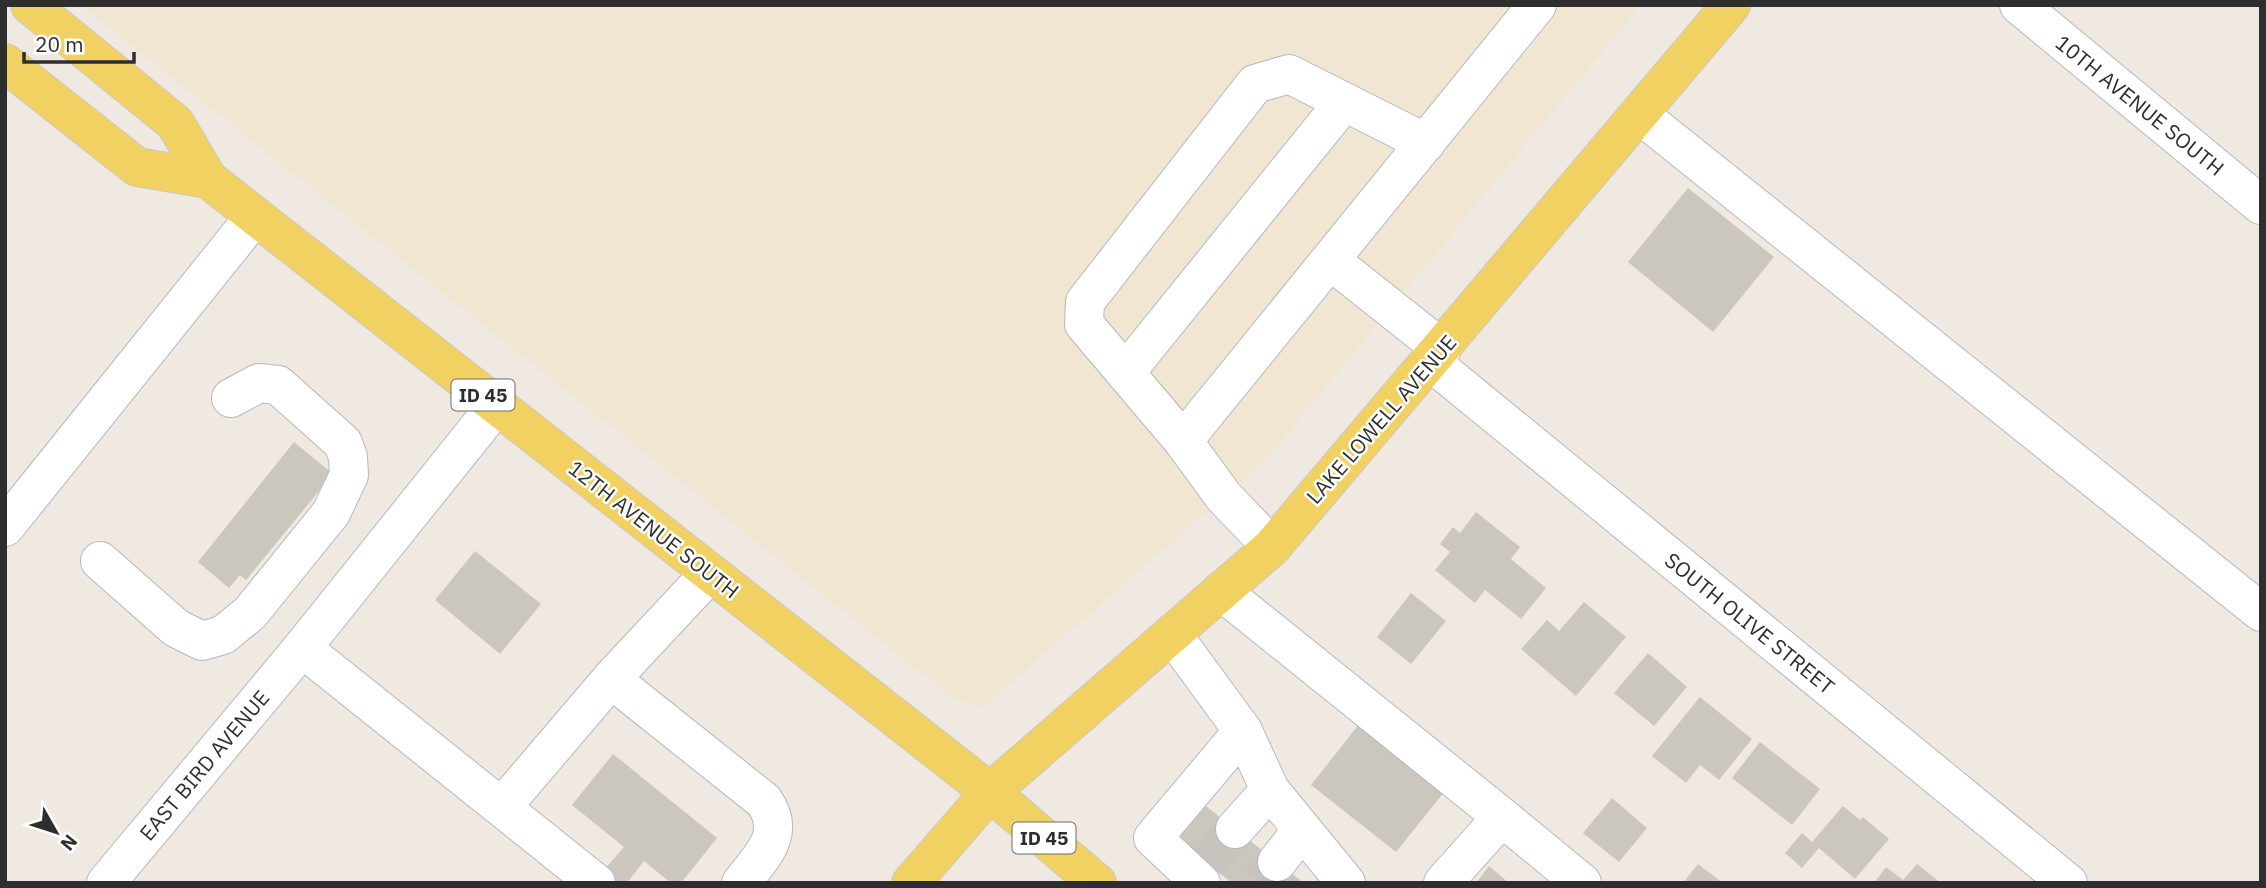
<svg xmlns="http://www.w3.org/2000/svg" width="2266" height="888" viewBox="0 0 2266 888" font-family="'IBM Plex Sans',sans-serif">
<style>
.education{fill:#f0e6d1}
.building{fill:#cbc7bf}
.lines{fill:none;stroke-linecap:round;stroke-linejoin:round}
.minor-tunnel{stroke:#c8c4bd;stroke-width:38;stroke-dasharray:38 19;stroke-linecap:butt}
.minor-casing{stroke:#b4b7c1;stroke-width:40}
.major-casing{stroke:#c9c9c9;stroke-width:40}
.minor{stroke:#fff;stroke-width:38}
.major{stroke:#f2d163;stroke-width:38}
.labels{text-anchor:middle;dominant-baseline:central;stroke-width:5;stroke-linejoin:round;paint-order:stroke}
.shield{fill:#fff;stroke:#6d6d6d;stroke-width:2}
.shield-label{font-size:19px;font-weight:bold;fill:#2e2e2e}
.street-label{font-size:21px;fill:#2e2e2e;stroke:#fff}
</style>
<rect width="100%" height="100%" fill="#efe9e1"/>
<path class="education" d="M81,5h1560l-378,458 -280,244 -29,-8z"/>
<path class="building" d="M1688,188l86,69 -61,75 -85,-70z
M294,442l39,32 -87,106 -6,-5 -11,13 -31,-26z
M1476,512l44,35 -9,12 35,29 -25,31 -36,-29 -10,13 -40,-33 15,-18 -10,-8 13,-17 7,6z
M475,551l66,53 -41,50 -65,-54z
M1411,593l35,28 -35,43 -34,-27z
M1584,602l42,35 -50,59 -55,-47 26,-29 12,11z
M1648,653l39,34 -33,39 -40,-33z
M1700,697l52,42 -33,41 -19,-15 -14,18 -34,-27z
M1360,723l85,68 -49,61 -85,-67z
M1760,742l60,47 -28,36 -60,-47z
M613,754l104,84 -36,45h-10l-27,-22 -17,22h-8l-15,-13 20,-23 -52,-42z
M1612,798l35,30 -28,34 -36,-29z
M1198,800l106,83h-72l-25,-20 -36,-28z
M1843,806l17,14 3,-3 26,22 -34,40 -36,-31 -17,20 -17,-15 17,-20 10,9z
M1698,864l25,19h-40z
M1917,864l24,19h-67l12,-16 17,13z
M1489,866l20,17h-33z"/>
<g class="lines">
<path class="minor-tunnel" d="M1207,863l28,-34
M1260,883l17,-21"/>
<g class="minor-casing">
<path id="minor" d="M2019,5l242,200
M1639,114l622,498
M1330,260l112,89
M1431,362l637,521
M1125,373l219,-271
M1183,441l354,-436
M5,527l250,-311
M1272,547l-48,-50 -41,-56 -99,-117 1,-22 170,-218 34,-10 137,69
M100,561l76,67 26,13 21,-6 27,-22 81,-100 18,-38 -1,-18 -5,-14 -65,-58 -19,-2 -28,15
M1221,591l281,226
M1172,634l71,97 27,59 76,93
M302,648l294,235
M611,679l153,122c23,33 -2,55 -23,82
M502,807l109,-128 99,-106
M1235,829l35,-39
M1277,862l24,-31
M106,883l196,-235 194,-242
M1201,883l-48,-45 90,-107
M1443,883l59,-66 80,66"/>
</g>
<g class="major-casing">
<path id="major" d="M30,5l145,118 33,56 782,613 107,91
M5,63l132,104 71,12
M911,883l79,-91 282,-245 459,-542"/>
</g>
<use href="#minor" class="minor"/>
<use href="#major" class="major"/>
</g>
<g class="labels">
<g class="shield">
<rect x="451.5" y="379.5" width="63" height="31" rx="5"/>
<rect x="1012.5" y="822.5" width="63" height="31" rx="5"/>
</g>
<g class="shield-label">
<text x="483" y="395">ID 45</text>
<text x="1044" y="838">ID 45</text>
</g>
<g class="street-label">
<text transform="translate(2140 105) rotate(39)">10TH AVENUE SOUTH</text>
<text transform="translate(1381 419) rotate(-49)">LAKE LOWELL AVENUE</text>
<text transform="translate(654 529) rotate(38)">12TH AVENUE SOUTH</text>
<text transform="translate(1750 623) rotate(39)">SOUTH OLIVE STREET</text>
<text transform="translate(204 765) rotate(-50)">EAST BIRD AVENUE</text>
</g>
</g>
<rect width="2266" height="888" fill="none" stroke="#2e2e2e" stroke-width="14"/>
<g transform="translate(56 832) rotate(129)" stroke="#ffffff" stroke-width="5" paint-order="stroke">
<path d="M0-5L12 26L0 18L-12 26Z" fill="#2e2e2e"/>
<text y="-10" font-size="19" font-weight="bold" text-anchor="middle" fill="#2e2e2e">N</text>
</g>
<path d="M24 52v10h110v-10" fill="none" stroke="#2e2e2e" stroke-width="3.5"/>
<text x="35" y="52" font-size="21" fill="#2e2e2e" stroke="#ffffff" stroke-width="5" paint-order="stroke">20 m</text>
</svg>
